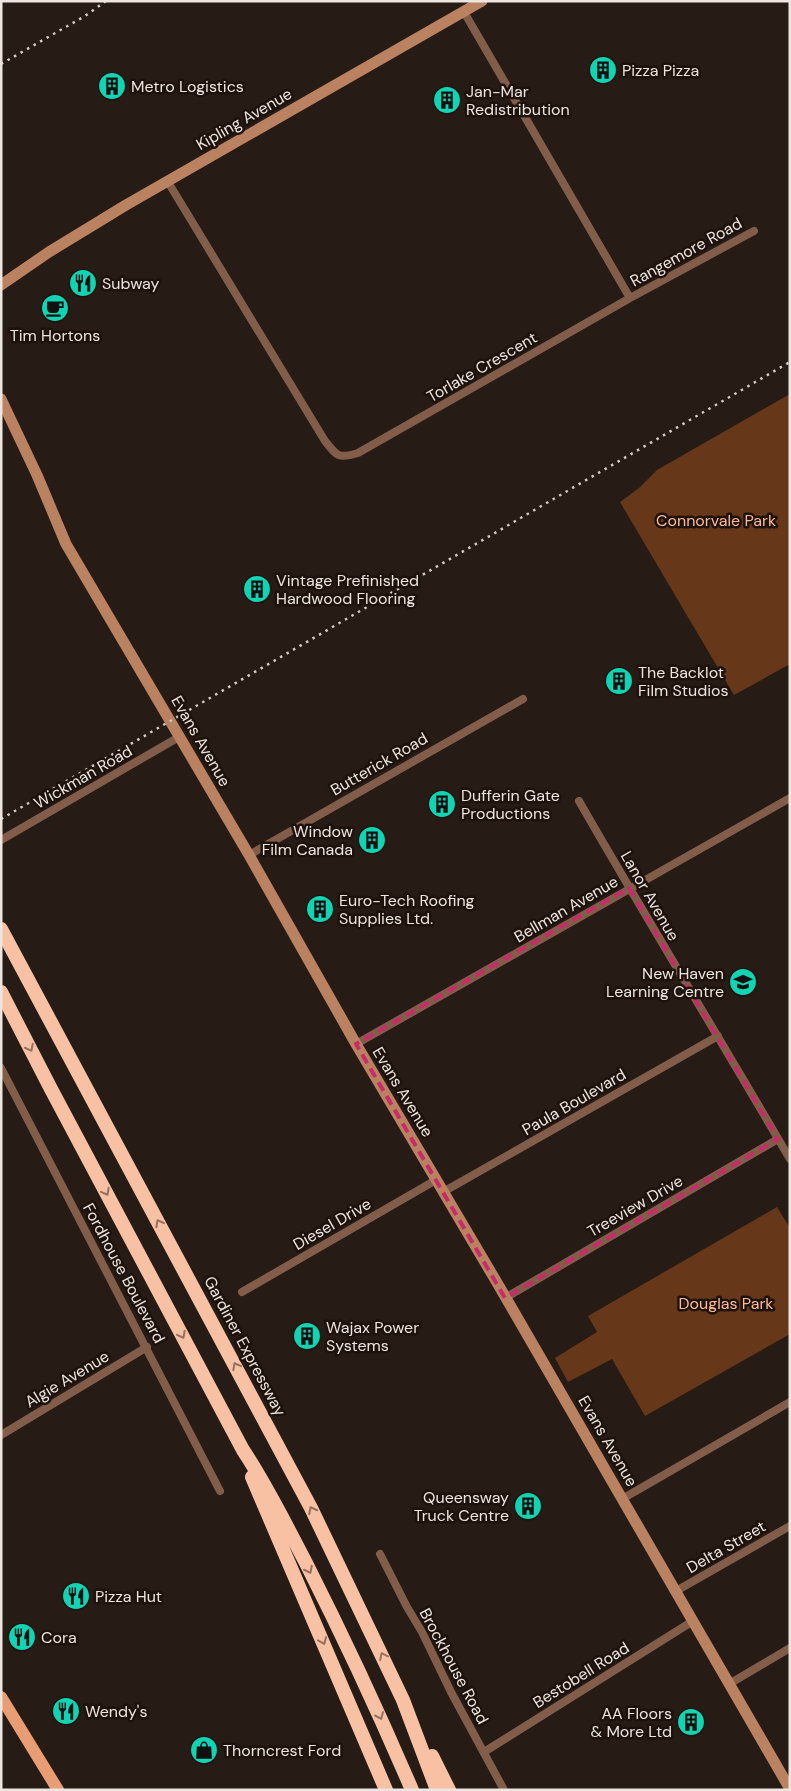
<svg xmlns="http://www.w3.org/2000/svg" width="791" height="1791" viewBox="0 0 791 1791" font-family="'DM Sans',sans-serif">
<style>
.green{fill:#67371a}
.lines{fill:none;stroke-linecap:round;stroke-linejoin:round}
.street{stroke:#825e4a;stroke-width:8}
.secondary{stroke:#bb8262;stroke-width:11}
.primary{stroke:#e89d74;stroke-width:12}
.highway{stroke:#f8c1a4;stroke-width:14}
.rail{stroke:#d3cbc6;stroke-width:2.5;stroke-dasharray:2.5 5;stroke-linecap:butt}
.oneway{stroke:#957260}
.marked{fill:none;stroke:#c62c68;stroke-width:4;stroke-dasharray:10 6;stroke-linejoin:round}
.labels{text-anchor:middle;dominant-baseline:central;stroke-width:5;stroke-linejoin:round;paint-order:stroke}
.poi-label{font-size:16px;fill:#ede5e0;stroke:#1d120c;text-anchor:start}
.street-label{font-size:16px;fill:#ede5e0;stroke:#1d120c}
.park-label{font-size:16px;fill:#ffbb97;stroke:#1d120c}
</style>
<rect width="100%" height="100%" fill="#271b15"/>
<path class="green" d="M790,394v270l-56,31 -114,-193 19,-14 18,-18z
M777,1207l13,21v106l-145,82 -33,-57 -44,23 -13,-24 42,-26 -9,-16z"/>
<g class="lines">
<path class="street" d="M464,12l166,286
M168,182l157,259c12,15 13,18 33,12l272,-155 124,-67
M579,801c69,120 141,238 211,358
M1,840l178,-103
M249,855l274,-156
M356,1044l434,-246
M1,1068l219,423
M443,1192l275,-156
M242,1292l194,-112
M505,1298l273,-159
M1,1435l146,-88
M622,1499l168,-97
M380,1554l27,53 15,25 29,60 53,98
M676,1591l114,-65
M729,1684l61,-36
M484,1752l209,-131"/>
<path class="secondary" d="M1,285l48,-33 77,-47 356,-204
M1,399l36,76 29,69 183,311 107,189 143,242 291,503"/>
<path class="primary" d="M1,1697l57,93"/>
<path class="highway" d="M1,929l310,579 92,192 34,90
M1,992l50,97 192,361c24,36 43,75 63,113 38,75 73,150 106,227
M252,1477l134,313
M432,1756l17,34"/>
<path class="rail" d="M1,64l84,-48 21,-15
M1,819l789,-457"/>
</g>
<defs><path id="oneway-chevron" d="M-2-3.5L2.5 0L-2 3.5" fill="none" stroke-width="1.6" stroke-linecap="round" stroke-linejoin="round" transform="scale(1.25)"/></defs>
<g class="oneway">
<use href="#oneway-chevron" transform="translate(30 1048) rotate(63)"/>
<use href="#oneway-chevron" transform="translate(106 1192) rotate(62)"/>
<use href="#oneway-chevron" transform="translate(159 1223) rotate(-118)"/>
<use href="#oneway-chevron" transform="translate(182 1335) rotate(62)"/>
<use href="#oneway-chevron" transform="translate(236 1366) rotate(-118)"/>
<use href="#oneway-chevron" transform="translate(312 1510) rotate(-117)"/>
<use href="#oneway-chevron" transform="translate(309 1570) rotate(63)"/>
<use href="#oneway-chevron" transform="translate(323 1641) rotate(67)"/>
<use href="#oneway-chevron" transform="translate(383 1656) rotate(-116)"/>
<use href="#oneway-chevron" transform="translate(380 1716) rotate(66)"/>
</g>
<path class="marked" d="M629,888l149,251 -273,159 -149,-254z"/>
<defs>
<g id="building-disc" transform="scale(1.4375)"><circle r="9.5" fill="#10d5b4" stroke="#1d120c"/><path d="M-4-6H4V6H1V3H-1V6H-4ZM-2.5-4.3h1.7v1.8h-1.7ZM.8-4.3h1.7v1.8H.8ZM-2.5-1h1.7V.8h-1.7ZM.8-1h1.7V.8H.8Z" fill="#111"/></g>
<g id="restaurant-disc" transform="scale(1.4375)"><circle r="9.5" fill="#10d5b4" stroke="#1d120c"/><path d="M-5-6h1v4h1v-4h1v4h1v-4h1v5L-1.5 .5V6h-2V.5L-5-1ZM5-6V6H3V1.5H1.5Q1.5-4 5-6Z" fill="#111"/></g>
<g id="cafe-disc" transform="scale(1.4375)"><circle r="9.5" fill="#10d5b4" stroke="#1d120c"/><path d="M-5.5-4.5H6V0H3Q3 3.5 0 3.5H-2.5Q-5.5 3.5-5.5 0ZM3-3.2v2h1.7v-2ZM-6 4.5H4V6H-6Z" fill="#111"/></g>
<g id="school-disc" transform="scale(1.4375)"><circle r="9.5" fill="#10d5b4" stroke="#1d120c"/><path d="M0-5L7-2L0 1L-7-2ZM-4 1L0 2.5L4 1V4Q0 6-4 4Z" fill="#111"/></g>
<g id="shop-disc" transform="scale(1.4375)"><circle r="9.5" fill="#10d5b4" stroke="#1d120c"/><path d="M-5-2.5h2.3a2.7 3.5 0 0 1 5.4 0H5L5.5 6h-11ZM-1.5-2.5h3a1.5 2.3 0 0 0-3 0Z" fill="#111"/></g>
</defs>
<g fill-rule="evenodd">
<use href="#building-disc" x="603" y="70"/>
<use href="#building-disc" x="112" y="86"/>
<use href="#building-disc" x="447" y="100"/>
<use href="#restaurant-disc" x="83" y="283"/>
<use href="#cafe-disc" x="55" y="308"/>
<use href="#building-disc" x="257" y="589"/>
<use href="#building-disc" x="619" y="681"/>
<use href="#building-disc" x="442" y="804"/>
<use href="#building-disc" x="372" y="840"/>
<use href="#building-disc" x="320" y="909"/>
<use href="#school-disc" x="743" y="982"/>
<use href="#building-disc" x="307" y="1336"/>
<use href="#building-disc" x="528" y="1506"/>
<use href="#restaurant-disc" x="76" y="1596"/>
<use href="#restaurant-disc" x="22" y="1637"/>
<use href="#restaurant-disc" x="66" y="1711"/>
<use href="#building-disc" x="691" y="1722"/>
<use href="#shop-disc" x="204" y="1750"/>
</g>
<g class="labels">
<g class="poi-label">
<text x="622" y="70">Pizza Pizza</text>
<text x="131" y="86">Metro Logistics</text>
<text x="466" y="91">Jan-Mar<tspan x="466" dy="18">Redistribution</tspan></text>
<text x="102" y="283">Subway</text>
<text x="55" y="335" text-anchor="middle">Tim Hortons</text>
<text x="276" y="580">Vintage Prefinished<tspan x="276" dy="18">Hardwood Flooring</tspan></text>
<text x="638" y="672">The Backlot<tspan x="638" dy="18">Film Studios</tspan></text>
<text x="461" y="795">Dufferin Gate<tspan x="461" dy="18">Productions</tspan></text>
<text x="353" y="831" text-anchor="end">Window<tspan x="353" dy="18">Film Canada</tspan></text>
<text x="339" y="900">Euro-Tech Roofing<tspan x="339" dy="18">Supplies Ltd.</tspan></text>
<text x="724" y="973" text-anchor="end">New Haven<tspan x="724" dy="18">Learning Centre</tspan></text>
<text x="326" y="1327">Wajax Power<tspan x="326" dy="18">Systems</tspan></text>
<text x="509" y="1497" text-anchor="end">Queensway<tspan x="509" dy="18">Truck Centre</tspan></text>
<text x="95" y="1596">Pizza Hut</text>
<text x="41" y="1637">Cora</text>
<text x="85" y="1711">Wendy's</text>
<text x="672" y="1713" text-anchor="end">AA Floors<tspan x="672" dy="18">&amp; More Ltd</tspan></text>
<text x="223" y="1750">Thorncrest Ford</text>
</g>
<g class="street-label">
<text transform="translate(244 119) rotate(-30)">Kipling Avenue</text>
<text transform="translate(686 252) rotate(-29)">Rangemore Road</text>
<text transform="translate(482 367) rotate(-30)">Torlake Crescent</text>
<text transform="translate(201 741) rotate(60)">Evans Avenue</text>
<text transform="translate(379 764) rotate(-30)">Butterick Road</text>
<text transform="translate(83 777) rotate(-30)">Wickman Road</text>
<text transform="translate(650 896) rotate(60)">Lanor Avenue</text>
<text transform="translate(566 909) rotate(-30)">Bellman Avenue</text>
<text transform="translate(403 1092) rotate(59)">Evans Avenue</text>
<text transform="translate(574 1102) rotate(-30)">Paula Boulevard</text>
<text transform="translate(635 1206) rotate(-30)">Treeview Drive</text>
<text transform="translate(332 1224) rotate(-30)">Diesel Drive</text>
<text transform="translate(124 1273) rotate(62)">Fordhouse Boulevard</text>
<text transform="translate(245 1346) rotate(62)">Gardiner Expressway</text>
<text transform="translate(67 1379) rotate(-31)">Algie Avenue</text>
<text transform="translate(608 1441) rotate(60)">Evans Avenue</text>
<text transform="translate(726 1547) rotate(-30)">Delta Street</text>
<text transform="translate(454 1666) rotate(62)">Brockhouse Road</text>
<text transform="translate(581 1675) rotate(-32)">Bestobell Road</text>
</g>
<g class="park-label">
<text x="716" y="520">Connorvale Park</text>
<text x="726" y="1303">Douglas Park</text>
</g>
</g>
<rect width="791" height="1791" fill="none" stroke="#ede5e0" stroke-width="5"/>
</svg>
